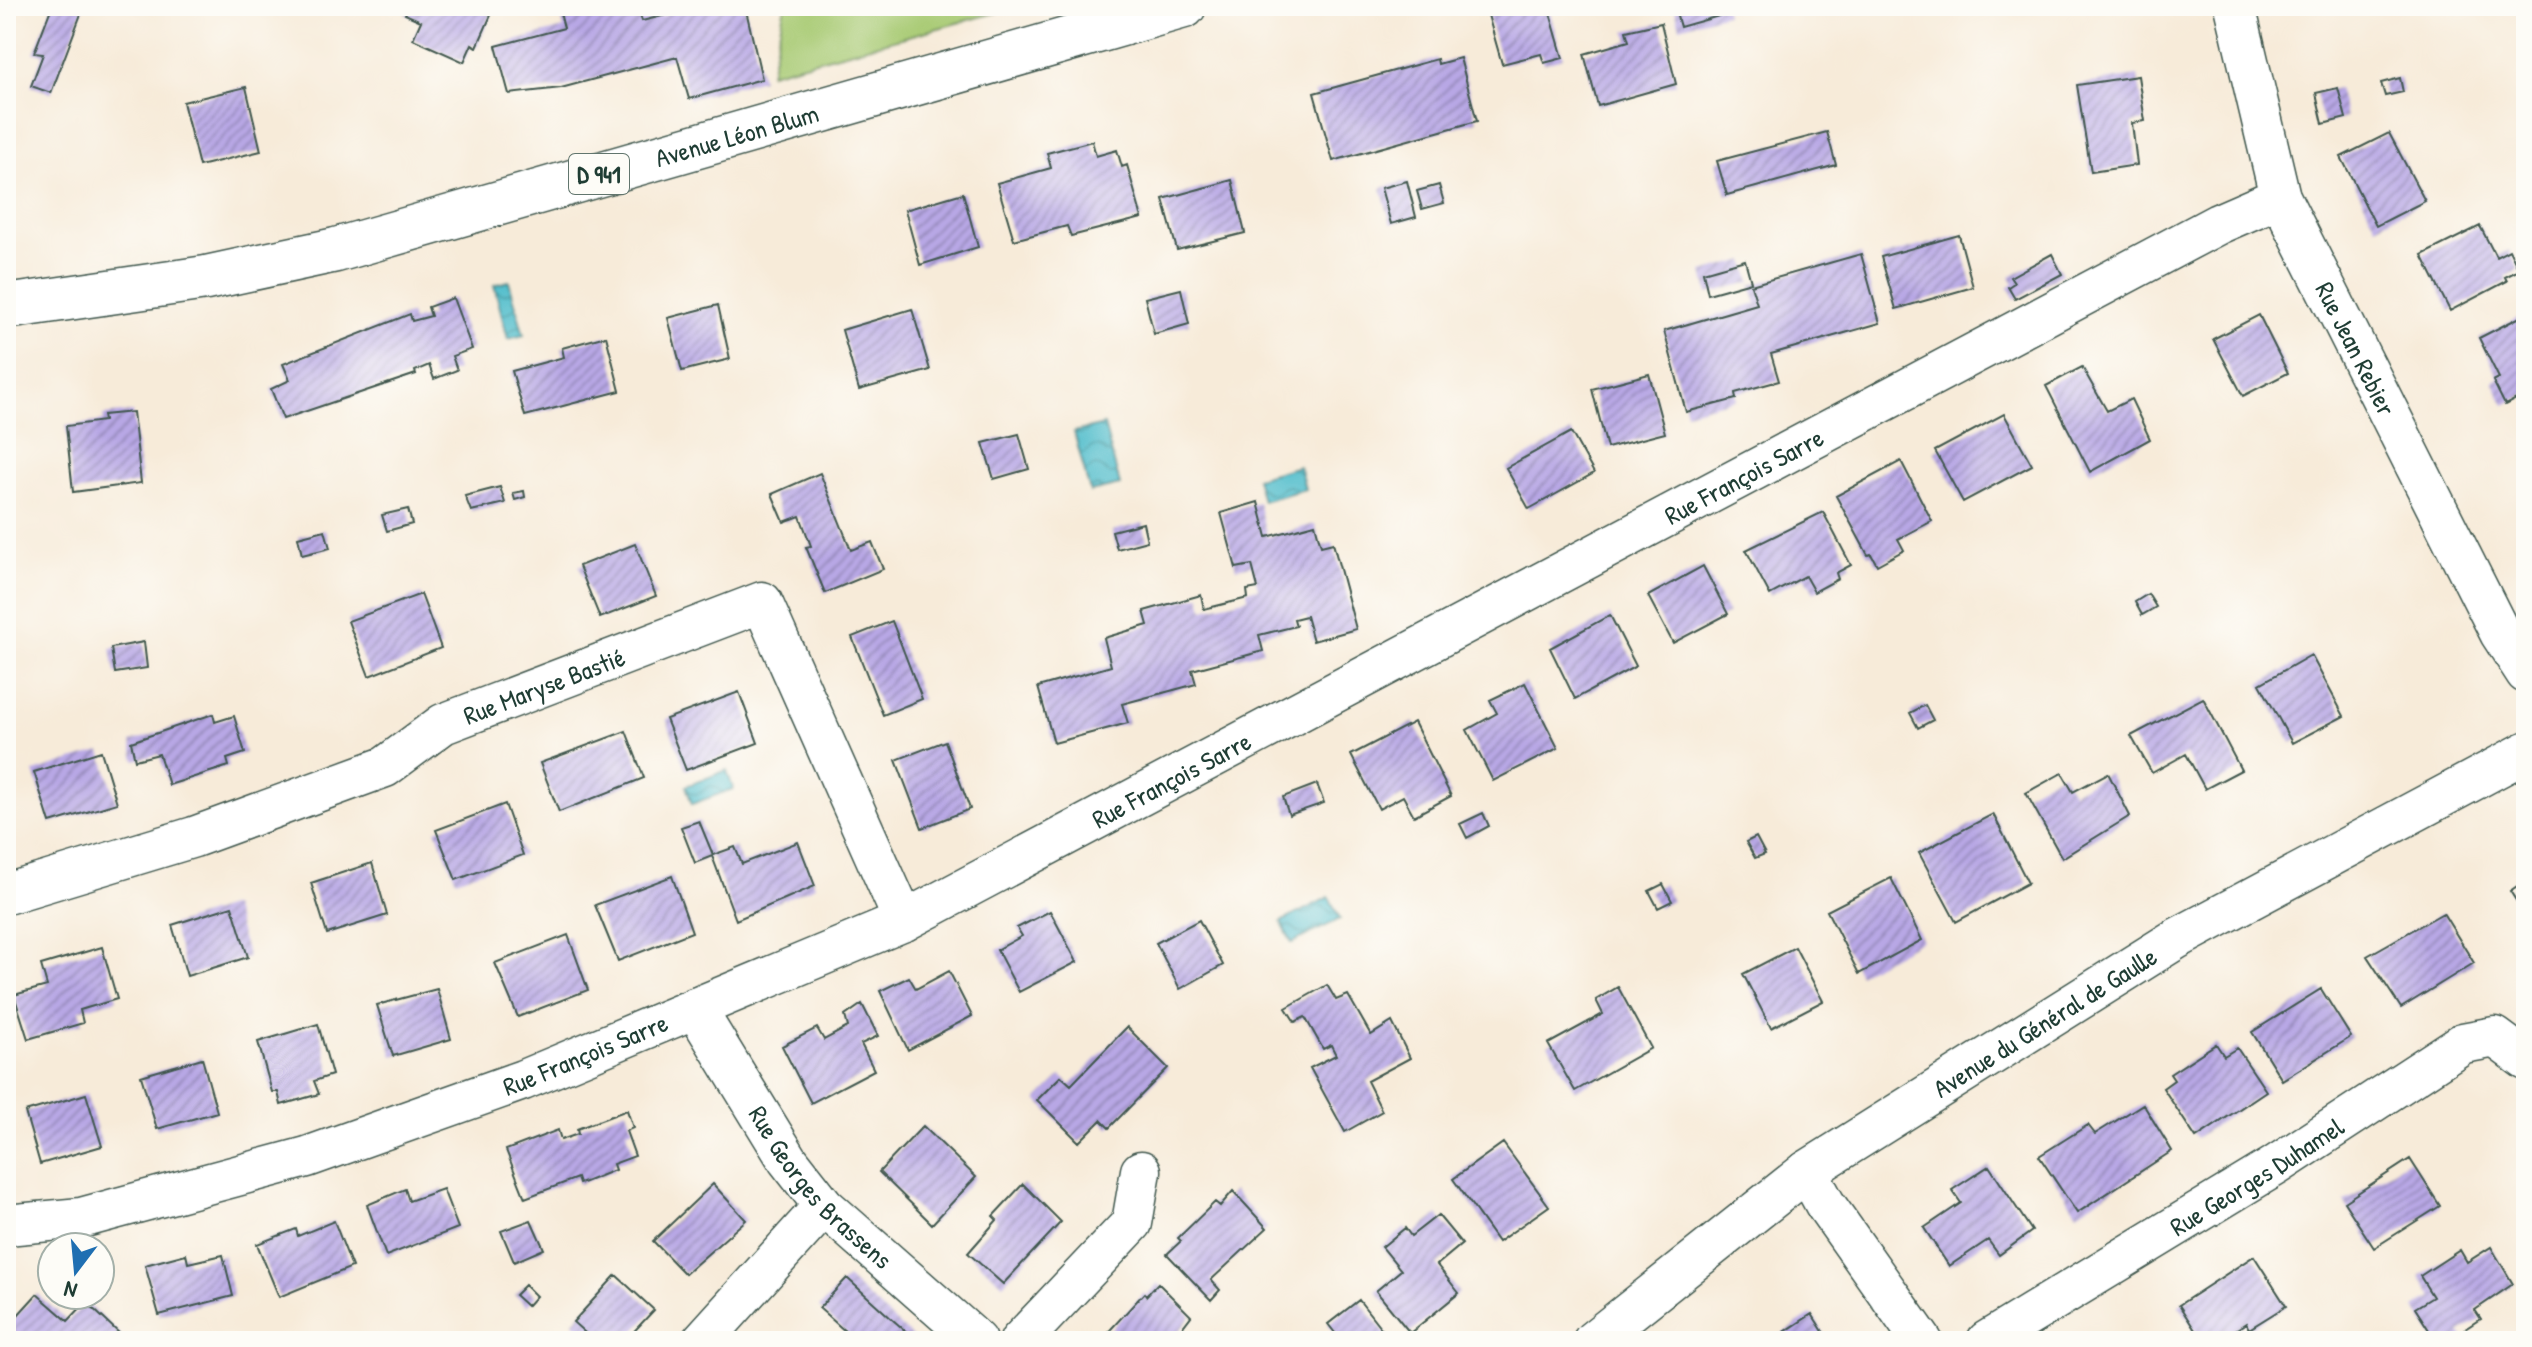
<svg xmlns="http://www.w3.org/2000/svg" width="2532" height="1347" viewBox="0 0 2532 1347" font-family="'Patrick Hand',sans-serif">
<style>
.green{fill:#a8ca73;stroke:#648454;stroke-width:2}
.water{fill:url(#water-waves);stroke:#387e80;stroke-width:2}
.building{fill:url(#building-hatch)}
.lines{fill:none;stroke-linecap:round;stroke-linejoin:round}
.minor-casing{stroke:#3f574d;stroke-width:43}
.primary-casing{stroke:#3f574d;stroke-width:47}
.minor{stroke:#fff;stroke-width:40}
.primary{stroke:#fff;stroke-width:44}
.labels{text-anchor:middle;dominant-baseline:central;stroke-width:6;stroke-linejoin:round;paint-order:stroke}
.shield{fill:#fdfcf7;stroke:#62766e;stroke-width:2}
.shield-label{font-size:24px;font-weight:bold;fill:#1f3d34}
.street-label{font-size:26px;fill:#1f3d34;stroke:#fdfcf7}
</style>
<defs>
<pattern id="water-waves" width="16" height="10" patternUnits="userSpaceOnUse" patternTransform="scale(2)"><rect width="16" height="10" fill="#52becc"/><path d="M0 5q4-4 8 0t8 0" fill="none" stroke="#439ca6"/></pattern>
<pattern id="building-hatch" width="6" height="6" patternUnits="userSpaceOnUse" patternTransform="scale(2)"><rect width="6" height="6" fill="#b8a7e5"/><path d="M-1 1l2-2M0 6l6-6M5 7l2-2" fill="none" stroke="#9589ba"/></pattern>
</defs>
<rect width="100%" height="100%" fill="#fdfcf7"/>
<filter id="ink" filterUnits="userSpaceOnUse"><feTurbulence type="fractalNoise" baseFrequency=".0125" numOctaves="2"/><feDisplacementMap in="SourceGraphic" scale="16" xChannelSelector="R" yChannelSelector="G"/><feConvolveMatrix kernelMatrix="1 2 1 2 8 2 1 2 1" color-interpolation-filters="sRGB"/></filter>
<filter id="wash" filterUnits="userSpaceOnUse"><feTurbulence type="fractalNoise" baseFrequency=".006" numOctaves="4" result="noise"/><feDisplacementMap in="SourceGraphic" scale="32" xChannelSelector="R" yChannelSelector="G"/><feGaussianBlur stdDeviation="1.8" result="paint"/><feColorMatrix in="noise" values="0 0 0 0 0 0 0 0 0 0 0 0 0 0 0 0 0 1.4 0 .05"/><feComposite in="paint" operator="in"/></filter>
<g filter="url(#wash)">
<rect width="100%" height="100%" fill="#f7ebd9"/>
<path class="green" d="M785,6h236l-251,67z"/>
<path class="water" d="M509,281l15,54 -16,4 -14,-54z
M1104,425l16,60 -30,7 -16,-60z
M1299,466l6,23 -43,12 -6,-23z
M727,770l6,19 -41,15 -6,-18z
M1329,897l11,22 -48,24 -11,-21z"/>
<g id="blocks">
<path class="building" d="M52,6h32l-33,87 -20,-7 12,-32 -9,-1z
M409,6h86l-18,41 -5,-3 -8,18 -51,-23 8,-18 -16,-7z
M584,6h53l5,15 24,-6 -3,-9h82l17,73 -73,20 -12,-42 -116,31 -52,6 -13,-48 68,-18 -4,-15z
M1523,6h25l15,52 -19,5 -3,-9 -39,10 -14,-49z
M1674,6h50l2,8 -46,13z
M1661,23l15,61 -78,22 -14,-52 45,-13 -3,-10z
M1460,58l17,63 -144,40 -19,-68 123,-34 1,5z
M2138,76l7,45 -13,2 5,42 -46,7 -14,-87z
M2400,78l3,14 -18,4 -4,-13z
M246,87l15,64 -62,15 -16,-64z
M2338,88l8,30 -23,6 -7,-31z
M1827,132l9,33 -109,30 -10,-34z
M2389,133l36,68 -49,25 -35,-69z
M1092,141l4,15 21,-6 5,17 5,-2 15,53 -71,18 -4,-10 -53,14 -17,-57 54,-15 -4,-15z
M1232,180l13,53 -68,17 -14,-51z
M1407,181l9,36 -25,7 -10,-36z
M1439,185l5,18 -22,6 -5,-18z
M963,193l15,54 -58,18 -15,-55z
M2480,226l16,31 13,-7 10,20 -14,7 2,4 -57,30 -28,-56z
M1959,235l14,52 -77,22 -15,-52z
M1861,254l19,69 -109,31 8,27 -44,12 1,6 -50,13 -22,-81 93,-27 -6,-19z
M2052,254l10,20 -47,25 -7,-12 6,-4 -4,-6z
M1745,260l6,22 -43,12 -5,-22z
M1181,289l8,35 -35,10 -9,-36z
M453,298l19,51 -20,7 5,14 -23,9 -5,-14 -14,6 1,3 -133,45 -12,-30 19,-9 -7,-16 127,-50 2,7 19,-5 -3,-9z
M718,305l12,54 -48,12 -14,-53z
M912,309l18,61 -71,20 -17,-60z
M2526,314v80l-21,11 -12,-24 6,-3 -20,-40z
M2259,315l29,58 -45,23 -30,-57z
M606,336l14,55 -95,25 -13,-45 52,-14 -2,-9z
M2082,367l25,44 24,-12 19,40 -60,33 -44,-86z
M1649,374l16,59 -58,15 -15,-59z
M133,412l8,71 -68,9 -7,-66 38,-5 -1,-6z
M2004,414l28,51 -69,37 -28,-51z
M1571,432l23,41 -65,36 -23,-41z
M1019,434l10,35 -35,10 -11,-36z
M1901,461l31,60 -34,18 6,11 -27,15 -6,-11 -3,1 -32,-59z
M820,473l31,77 21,-8 11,27 -58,24 -19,-46 5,-1 -11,-30 -16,6 -12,-28z
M500,487l5,16 -34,8 -6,-15z
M524,491l1,6 -10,3 -2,-7z
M1258,502l9,35 48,-13 6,22 12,-3 23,86 -43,12 -7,-25 -12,3 2,7 -37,9 4,16 -71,19 4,14 -74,20 6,19 -74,20 -16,-56 73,-21 -7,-28 44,-13 -4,-14 57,-16 3,14 44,-11 -1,-8 11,-2 -6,-23 -16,3 -15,-55z
M408,509l4,15 -25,7 -5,-16z
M1823,512l28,53 -15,8 2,6 -24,13 -9,-16 -35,19 -24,-45z
M1143,523l4,18 -30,8 -5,-18z
M325,530l5,18 -28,7 -4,-18z
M635,544l21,52 -56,22 -21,-52z
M1703,566l25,48 -55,29 -25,-47z
M421,594l20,54 -72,28 -21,-55z
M2148,594l8,13 -14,8 -7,-13z
M1610,615l26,51 -61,33 -25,-51z
M892,621l30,78 -39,16 -31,-78z
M144,642l3,26 -32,5 -4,-25z
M2311,655l33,61 -52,27 -32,-59z
M1525,683l33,65 -65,33 -26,-51 30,-17 -7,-13z
M739,692l19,51 -72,27 -20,-51z
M2203,698l38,72 -36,19 -19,-35 -34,19 -21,-37z
M1925,705l8,15 -15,8 -8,-15z
M213,714l2,8 19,-6 11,37 -18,6 2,7 -60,19 -10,-31 -24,6 -4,-18z
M1414,722l37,74 -37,20 -11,-20 -24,13 -28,-54z
M626,731l18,47 -85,34 -19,-49z
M945,741l25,68 -48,19 -26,-68z
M101,751l16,52 -67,20 -16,-51z
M2062,773l11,19 35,-19 22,43 -68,42 -36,-65z
M1317,784l7,19 -35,12 -6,-18z
M505,804l18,51 -67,25 -20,-50z
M1483,813l6,13 -22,12 -7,-14z
M1993,814l35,69 -72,39 -37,-69z
M699,821l14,34 22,-8 7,17 56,-22 17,44 -79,34 -24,-64 -17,7 -14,-36z
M1756,837l9,17 -10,4 -9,-16z
M372,863l15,52 -60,19 -16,-51z
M672,876l20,56 -74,29 -23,-56z
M1891,878l31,62 -63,34 -32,-63z
M2526,880v36l-16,-25z
M1663,884l9,17 -14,7 -9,-17z
M232,906l16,51 -61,19 -15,-51z
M1050,911l27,51 -58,30 -22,-42 25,-14 -5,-8z
M2443,913l31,50 -73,45 -34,-52z
M1199,920l24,45 -43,24 -24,-46z
M568,935l20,55 -70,27 -23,-54z
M102,947l15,52 -37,11 3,13 -55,16 -14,-44 33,-9 -6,-21z
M1795,947l28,54 -52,27 -28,-54z
M949,971l23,45 -64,34 -28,-59 29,-14 7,12z
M1327,985l9,15 12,-5 23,40 21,-13 18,36 -43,23 15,30 -37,21 -35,-64 26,-13 -5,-10 -8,4 -18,-32 -10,5 -9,-14z
M1618,987l33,61 -76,43 -27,-47 55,-30 -7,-14z
M437,989l14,50 -58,17 -16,-51z
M2321,989l30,48 -69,43 -30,-48z
M862,1004l16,32 -17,8 13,26 -63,33 -29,-57 35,-18 7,12 24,-13 -3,-11z
M318,1024l14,51 -18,6 5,13 -38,11 -3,-13h-6l-14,-50z
M1127,1027l41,41 -59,60 -8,-8 -22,22 -42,-42 24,-24 10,9z
M2216,1044l8,12 13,-8 29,43 -70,47 -33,-50 11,-8 -4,-6z
M202,1058l15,54 -60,17 -16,-53z
M86,1094l16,52 -62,18 -15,-52z
M2143,1104l29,47 -95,62 -38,-57 49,-31 7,9z
M627,1110l6,18 -7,3 9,25 -22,8 2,6 -30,12 -6,2 -2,-6 -52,20 -19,-48 52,-20 3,10 17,-6 -1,-5z
M923,1126l53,51 -44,47 -53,-52z
M1503,1143l46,63 -51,36 -45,-63z
M2410,1159l30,47 -66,42 -30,-46z
M1989,1166l43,65 -33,24 -11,-15 -39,26 -25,-38 37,-25 -9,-13z
M713,1184l33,36 -61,54 -32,-33z
M1023,1184l38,38 -58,62 -35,-31 29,-33 -4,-4z
M405,1189l4,12 34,-12 15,39 -72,28 -19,-51z
M1233,1191l34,37 -56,52 9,10 -9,10 -44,-46 14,-13 -3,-3 37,-36 5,4z
M1438,1215l24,29 -25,21 22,28 -49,40 -34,-42 25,-21 -19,-23 23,-19 6,8z
M531,1220l13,29 -30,13 -13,-31z
M334,1221l18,46 -73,30 -22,-53 39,-15 2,7z
M2491,1247l22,37 -38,26 6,9 -21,14 5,8h-29l-21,-33 18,-11 -13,-21 40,-26 7,12z
M186,1254l2,9 35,-8 10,41 -74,19 -14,-50z
M2254,1256l32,50 -37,23 -3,-6 -27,18h-17l-23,-36z
M616,1275l38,35 -29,31h-31l-21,-19z
M847,1278l46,42 24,21h-61l-37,-33z
M1158,1283l33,33 -19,25h-72l44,-48 2,3z
M525,1285l11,11 -9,10 -12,-11z
M37,1294l31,27 18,-19 35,33 -6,6h-99l-10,-13z
M1359,1300l7,9 25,32h-56l4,-3 -11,-14z
M1812,1314l17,27h-58z"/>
</g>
</g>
<g filter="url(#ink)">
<use href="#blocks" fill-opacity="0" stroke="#3f574d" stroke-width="2"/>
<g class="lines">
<g class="minor-casing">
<g id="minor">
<path id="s1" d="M2235,6l45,191 220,436 26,40"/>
<path id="s2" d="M6,894l188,-57 191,-70 58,-43 319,-122 142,319"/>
<path id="s3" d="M695,1008l93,152 36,46 153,135"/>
<path d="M1807,1171l18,33 97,137"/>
<path id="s4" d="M6,1225l75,-7 226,-61 216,-77 381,-159 1314,-697 62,-27"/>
<path d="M702,1341l122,-135"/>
<path d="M1020,1341l112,-118 9,-52"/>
<path id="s5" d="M1593,1341l214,-170 369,-232 350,-187"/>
<path id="s6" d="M1987,1341l288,-175 188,-123 32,-6 31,23"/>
</g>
</g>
<g class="primary-casing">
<g id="primary">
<path id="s7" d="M6,307l200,-29 130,-28 848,-244"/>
</g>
</g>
<use href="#minor" class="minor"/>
<use href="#primary" class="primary"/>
</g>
</g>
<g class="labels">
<rect class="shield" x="569" y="154" width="60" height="40" rx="6"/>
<g class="shield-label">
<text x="599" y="174">D 941</text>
</g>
<g class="street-label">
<text stroke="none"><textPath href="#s7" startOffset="752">Avenue Léon Blum</textPath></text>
<text stroke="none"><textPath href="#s1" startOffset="366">Rue Jean Rebier</textPath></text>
<text stroke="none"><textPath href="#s4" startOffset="1902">Rue François Sarre</textPath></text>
<text stroke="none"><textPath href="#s2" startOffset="580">Rue Maryse Bastié</textPath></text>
<text stroke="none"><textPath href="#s4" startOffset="1254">Rue François Sarre</textPath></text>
<text stroke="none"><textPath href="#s5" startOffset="554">Avenue du Général de Gaulle</textPath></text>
<text stroke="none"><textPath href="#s4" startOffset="606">Rue François Sarre</textPath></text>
<text stroke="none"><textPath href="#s6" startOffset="316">Rue Georges Duhamel</textPath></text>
<text stroke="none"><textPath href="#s3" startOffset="220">Rue Georges Brassens</textPath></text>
</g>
</g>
<rect width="2532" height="1347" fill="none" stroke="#fdfcf7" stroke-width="32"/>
<g transform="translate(76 1271) rotate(196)"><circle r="38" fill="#fdfcf7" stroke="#a4b0a9" stroke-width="2"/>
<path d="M0-6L14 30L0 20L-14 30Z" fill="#1f6fb2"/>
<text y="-12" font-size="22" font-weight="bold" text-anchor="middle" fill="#1f3d34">N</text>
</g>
</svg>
